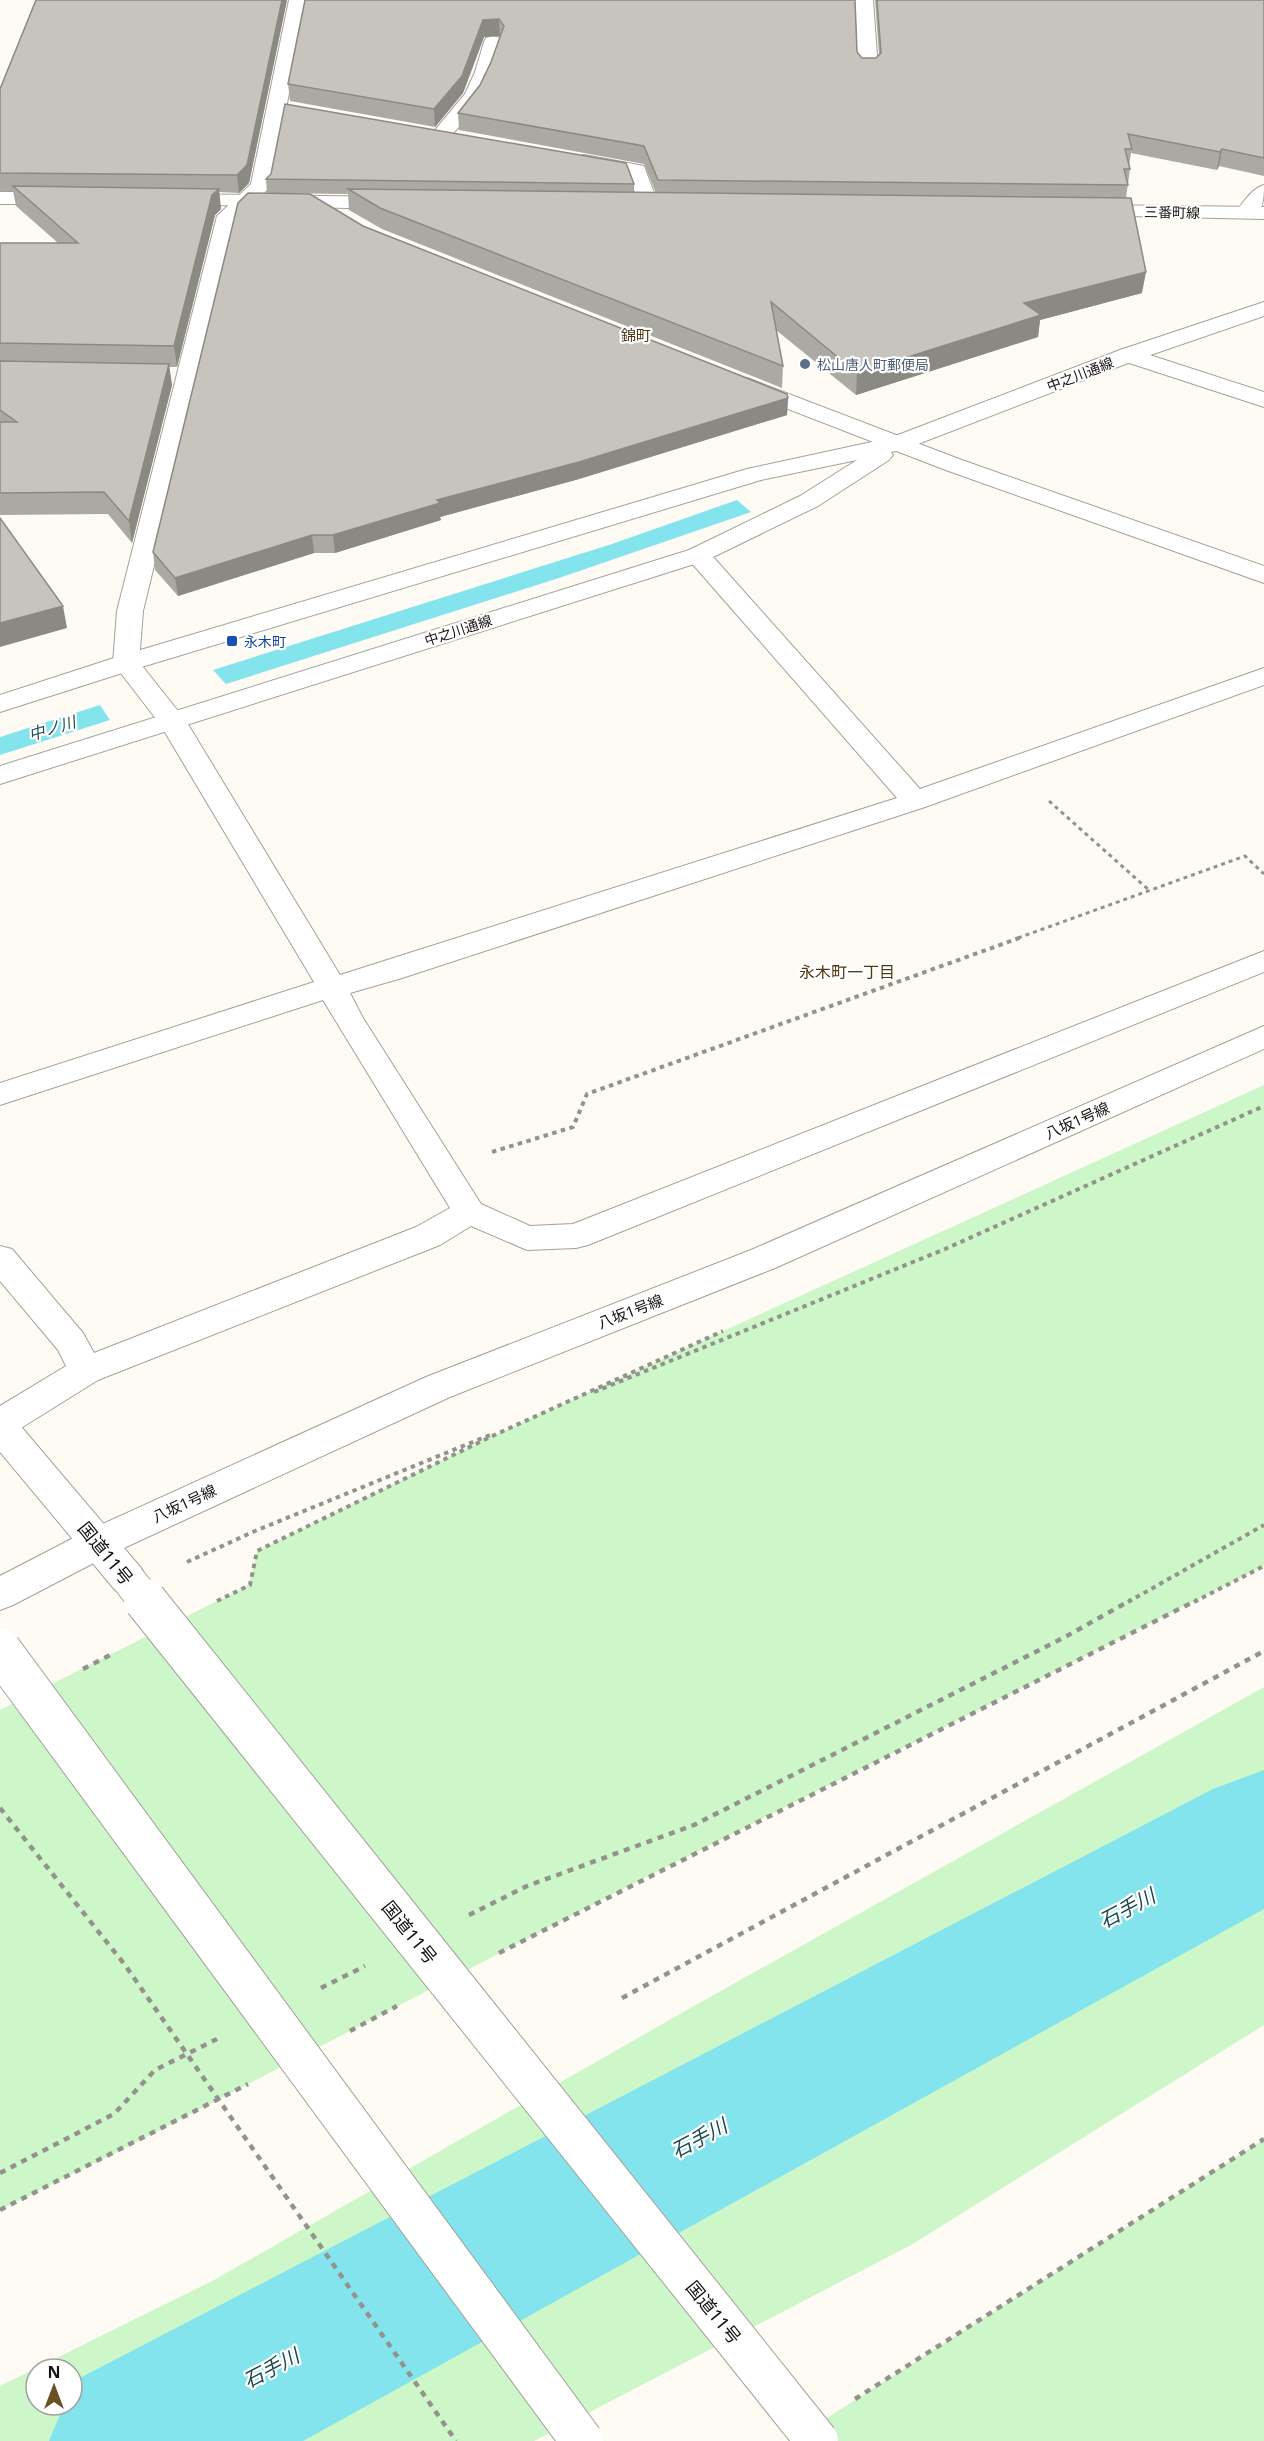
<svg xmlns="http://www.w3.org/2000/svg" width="1264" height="2441" viewBox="0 0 1264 2441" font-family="'Noto Sans','Noto Sans JP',sans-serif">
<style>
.green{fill:#cdf6c9;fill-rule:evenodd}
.water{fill:#83e4ed}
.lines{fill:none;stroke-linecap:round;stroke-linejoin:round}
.river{fill:#83e4ed;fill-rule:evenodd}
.street-casing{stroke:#a4a19a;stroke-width:2}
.secondary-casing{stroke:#a4a19a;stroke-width:2}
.highway-casing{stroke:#a4a19a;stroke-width:2}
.path-far2{stroke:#94928d;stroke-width:3;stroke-dasharray:4 4;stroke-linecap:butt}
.path-far1{stroke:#94928d;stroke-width:4;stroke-dasharray:4.5 4.5;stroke-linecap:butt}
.path{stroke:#94928d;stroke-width:4.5;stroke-dasharray:6 6;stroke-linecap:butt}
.street{fill:#fff;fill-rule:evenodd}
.secondary{fill:#fff;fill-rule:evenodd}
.highway{fill:#fff;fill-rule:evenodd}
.highway-bridge-far1-casing{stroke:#a4a19a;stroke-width:35;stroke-linecap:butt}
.highway-bridge-casing{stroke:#a4a19a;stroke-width:44;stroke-linecap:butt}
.highway-bridge-far1{stroke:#fff;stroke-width:33}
.highway-bridge{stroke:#fff;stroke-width:42}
.wall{fill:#aba9a3}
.shaded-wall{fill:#8b8984}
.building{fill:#c7c4bd;stroke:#8b8984;stroke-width:1.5}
.service-dot{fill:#5c6f8a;stroke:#fff;stroke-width:2}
.transit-dot{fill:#1a4fb4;stroke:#fff;stroke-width:2}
.labels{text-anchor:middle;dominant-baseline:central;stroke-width:4.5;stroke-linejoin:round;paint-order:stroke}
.far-street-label{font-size:14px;fill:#141310;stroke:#fff}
.far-service-label{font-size:14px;fill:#4e5e75;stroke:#fff;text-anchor:start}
.far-transit-label{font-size:14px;fill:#164399;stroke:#fff;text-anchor:start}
.far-quarter-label{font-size:15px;fill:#4f3915;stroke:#fff}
.street-label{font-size:15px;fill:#141310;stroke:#fff}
.water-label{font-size:16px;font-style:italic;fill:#1d494d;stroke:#fff}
.neighbourhood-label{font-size:16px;fill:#4f3915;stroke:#fff}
.near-street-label{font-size:18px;fill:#141310;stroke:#fff}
.near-water-label{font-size:20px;font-style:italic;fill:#1d494d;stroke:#fff}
</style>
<rect width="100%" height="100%" fill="#fefbf4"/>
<path class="green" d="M1264,1085v481l-641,323 -494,257 -129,64v-500l249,-125 8,-34 233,-114z
M1264,1687v338l-353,220 -377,196h-534v-55l214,-106 480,-274zM36,2369h36v36h-36z
M1264,2139v302h-473z"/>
<path class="water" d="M737,500l14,12 -192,66 -333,106 -13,-14 399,-126z
M100,705l10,15 -110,35v-18z"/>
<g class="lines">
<path class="river" d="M1264,1770v139l-961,532h-254l15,-36h8l2,-24 1139,-592z"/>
<g class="street-casing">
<path id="street" d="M289,0h18l-36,186 -33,32 -95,393 -4,51 47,59 154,254 557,-177 -208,-238 -4,-5 4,-5 9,-3 9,3 213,239 344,-121v17l-339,122 -523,171 -52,15 13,25 118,186 49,22 43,-2 691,-273v21l-676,273 -12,3 -49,2 -56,-24 -31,19 -342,135 -85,53 -13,4v-31l66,-40 -8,-16 -58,-69v-35l12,3 71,84 11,20 322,-126 34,-19 -127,-208 -323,105v-22l314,-101 -154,-258 -47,-61 4,-52 100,-395 34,-32z
M855,0h18l5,69 -3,4h-14l-3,-4z
M493,36l7,2 2,4c-11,42 -25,67 -55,98h-14l-3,-4 35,-42 10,-22 9,-30 2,-4z
M584,155l60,11 15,40 -3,4 -7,2 -7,-2 -14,-35 -51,-10 -3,-4 3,-4z
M1264,185c0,17 -2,38 -25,32l-4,-4c8,-10 17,-25 29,-28z
M1128,348l136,44v15l-144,-47 -3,-5 3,-5z
M747,378l212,81 305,107v17l-321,-114 -204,-79 -4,-5 4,-5z"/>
</g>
<g class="secondary-casing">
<path id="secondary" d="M0,192h58l7,2 3,4 -3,4 -7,2h-58z
M176,194l218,3 7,2 3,4 -3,4 -7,2 -225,-5 -3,-4 3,-4z
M1088,205l176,2v12l-183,-4 -3,-4 3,-4z
M1264,302v14l-128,44 -231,89 -14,3 2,3 -4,5 -71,46 -111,54 -707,224v-18l689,-216 111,-54 57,-36 -96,20 -626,189 -135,43v-17l117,-38 630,-188 143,-31 230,-88z
M1264,1026v23l-489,219 -325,129 -339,157 -98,51 -13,5v-34l85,-44 341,-155 325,-127z"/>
</g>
<g class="highway-casing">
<path id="highway" d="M0,1413l13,4 128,151 6,11 -6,11 -13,4 -13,-4 -115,-138z"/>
</g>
<path class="path-far2" d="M1049,801l101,90
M1018,938l227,-82 19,18"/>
<path class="path-far1" d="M492,1152l81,-25 14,-33 435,-157
M594,1392l351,-143 319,-143
M187,1562l68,-31 235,-96
M217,1601l33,-16 7,-34 233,-114 233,-106
M1128,1602l136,-77
M1194,1602l70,-36"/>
<path class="path" d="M83,1669l31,-16
M0,1808l125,157 331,476
M469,1915l58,-29 167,-61 371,-188 66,-37
M499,1953l698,-353
M321,1988l44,-22
M622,1998l642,-347
M350,2031l47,-25
M0,2173l114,-59 41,-44 62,-31
M0,2210l248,-126
M855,2399l409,-260"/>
<use href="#street" class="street"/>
<use href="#secondary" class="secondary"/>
<use href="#highway" class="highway"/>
<g class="highway-bridge-far1-casing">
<path id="highway-bridge-far1" d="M128,1579l18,23"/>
</g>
<g class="highway-bridge-casing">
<path id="highway-bridge" d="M145,1600l672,841
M0,1650l582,791"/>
</g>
<use href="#highway-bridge-far1" class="highway-bridge-far1"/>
<use href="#highway-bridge" class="highway-bridge"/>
</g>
<path class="wall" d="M36,0h251l-38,183 -10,10 -20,-1 2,17 -6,6 -38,152h-8l3,18 -40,158 -24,-29 -108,1v-272h58l-42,-37 -3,-15h-13v-102z
M305,0l552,52 5,6h14l3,-3 -4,-55h389v176l-45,-10 -2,4 -86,-17 -2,13 1,3 -4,29 16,95 -102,27 -2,17 -182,58 -80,-65 7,36 -1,22 -400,-159 -33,-19 -1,-16 -81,-1 -1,-14 368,5v8l22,1 -12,-29 -185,-34 -1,-17 22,-28 11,-23 9,-26 -16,1 -21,56 -28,34 -145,-26 -2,-17z
M363,226l425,172 -1,17 -208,64 -139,38 1,3 -106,33h-21l-136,43 -23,-26 -2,-18z"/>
<path class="shaded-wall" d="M282,0h5l-38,183 -10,10 -2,-18z
M499,19l1,17 -16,1 -21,56 -28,34 -1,-18 49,-89z
M1222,149l-3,17 -2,4 3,-18z
M219,189l2,20 -6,6 -38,152 -3,-21 38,-151z
M1146,272l-4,21 -102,27 -2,17 -182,58 1,-22 167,-70z
M169,364l3,21 -40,158 -3,-22z
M788,398l-1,17 -208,64 -139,38 1,3 -106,33 -2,-18 104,-35z
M312,535l2,18 -136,43 -3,-18z
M63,606l4,22 -67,19v-24z"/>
<path class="building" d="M36,0h246l-35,165 -10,10 -237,-2v-84z
M305,0h550l2,52 5,6h14l5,-5 -4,-53h387v158l-42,-9 -2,3 -92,-18 4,15h-7l5,20h-6l4,16 -470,-5 -14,-34 -186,-33 22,-28 11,-23 13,-36 -5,-7 -16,1 -21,56 -28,33 -146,-25z
M285,104l341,59 8,21 -368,-5 5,-5z
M13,186l206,3 -7,6 -38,151 -174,-3v-100h78z
M348,189l783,9 15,74 -122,31 17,12 -184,58 -86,-71 12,64 -403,-158z
M248,193l62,1 53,32 424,168 1,4 -209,64 -142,38 3,3 -107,32h-21l-137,43 -22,-26 85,-349z
M0,361l169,3 -40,157 -25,-29 -104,1v-71h17l-17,-12z
M0,518l63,88 -63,17z"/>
<circle class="service-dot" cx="805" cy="364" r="6"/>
<rect class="transit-dot" x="226" y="635" width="12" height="12" rx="3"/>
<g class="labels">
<g class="far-street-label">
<text transform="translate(1172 212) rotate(1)">三番町線</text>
<text transform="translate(1080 374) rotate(-21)">中之川通線</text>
<text transform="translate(458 630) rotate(-18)">中之川通線</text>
</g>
<g class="far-service-label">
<text x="817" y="364">松山唐人町郵便局</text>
</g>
<g class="far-transit-label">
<text x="244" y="641">永木町</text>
</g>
<g class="far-quarter-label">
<text x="636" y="335">錦町</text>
</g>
<g class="street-label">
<text transform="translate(1077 1120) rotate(-24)">八坂1号線</text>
<text transform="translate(630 1311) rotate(-21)">八坂1号線</text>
<text transform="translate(184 1503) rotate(-25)">八坂1号線</text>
</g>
<g class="water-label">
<text transform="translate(52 728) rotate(-17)">中ノ川</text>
</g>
<g class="neighbourhood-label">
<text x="847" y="972">永木町一丁目</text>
</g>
<g class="near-street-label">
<text transform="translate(106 1553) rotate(51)">国道11号</text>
<text transform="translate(410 1932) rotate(51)">国道11号</text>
<text transform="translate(714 2312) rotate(51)">国道11号</text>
</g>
<g class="near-water-label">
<text transform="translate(1127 1908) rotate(-28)">石手川</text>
<text transform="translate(699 2138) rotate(-28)">石手川</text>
<text transform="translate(271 2368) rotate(-28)">石手川</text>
</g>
</g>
<g transform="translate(54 2387)"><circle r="28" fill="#ffffff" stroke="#a1a19f" stroke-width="1.5"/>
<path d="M0-4.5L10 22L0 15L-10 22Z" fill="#6c5124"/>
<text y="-9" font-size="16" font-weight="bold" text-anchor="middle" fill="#141310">N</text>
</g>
</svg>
